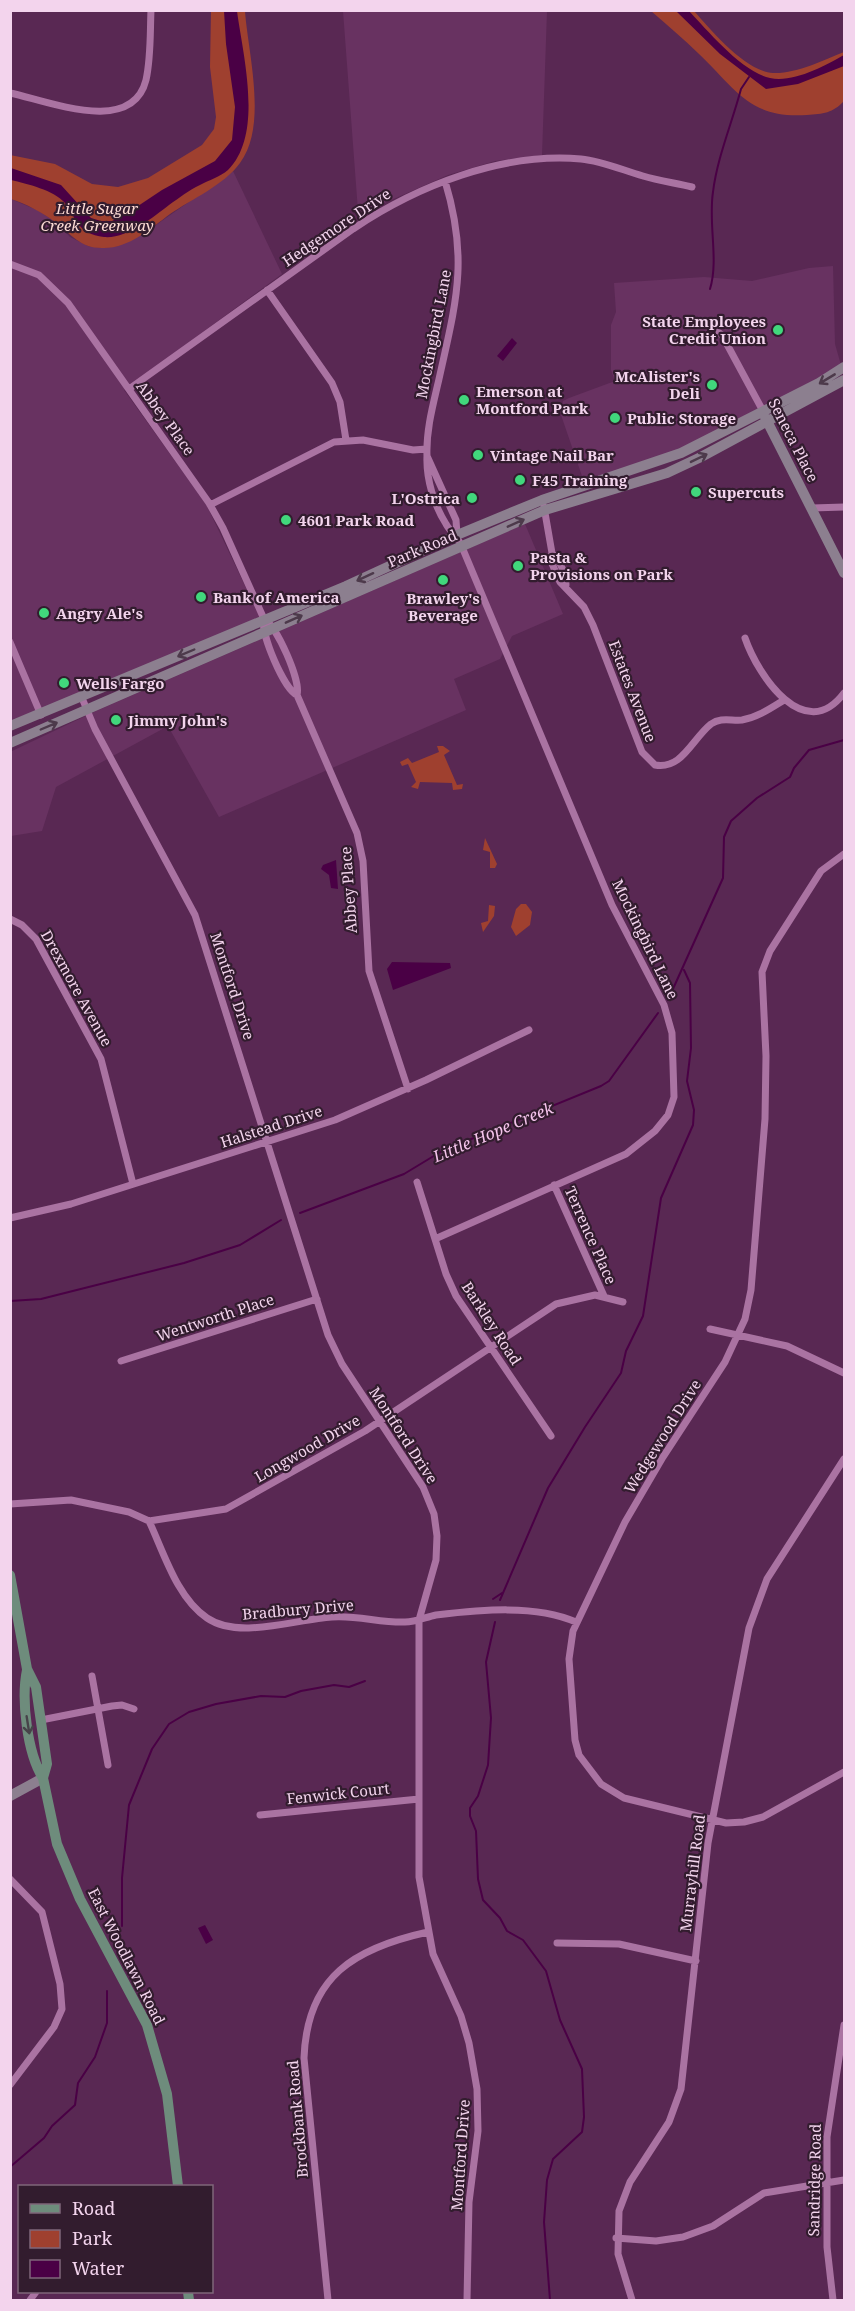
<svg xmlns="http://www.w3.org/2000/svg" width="855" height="2311" viewBox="0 0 855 2311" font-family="'Noto Serif',serif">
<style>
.built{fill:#683261}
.green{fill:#9f402f}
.water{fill:#4a0045}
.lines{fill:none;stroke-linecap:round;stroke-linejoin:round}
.stream{stroke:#4a0045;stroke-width:2}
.street{stroke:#aa73a2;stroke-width:7}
.secondary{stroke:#8c7f8f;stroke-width:10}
.primary{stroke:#6e8c7c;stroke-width:10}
.oneway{stroke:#4d3a4b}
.oneway2{stroke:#474349}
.poi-dot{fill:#41d77c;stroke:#321c2e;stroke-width:2}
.labels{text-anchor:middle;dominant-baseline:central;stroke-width:4.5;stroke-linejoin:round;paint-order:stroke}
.park-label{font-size:15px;font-style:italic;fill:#fcdbd4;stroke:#321c2e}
.street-label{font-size:15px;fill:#f3d4ed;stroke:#321c2e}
.poi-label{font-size:15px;font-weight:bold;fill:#f3d4ed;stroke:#321c2e;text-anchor:start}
.water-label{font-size:16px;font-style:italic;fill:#f5c4ec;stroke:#321c2e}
</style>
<rect width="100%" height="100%" fill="#592853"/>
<path class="built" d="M343,11h204l-5,144 -47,6 -47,14 -68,30 -19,13 -3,-7z
M233,171l49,103 -158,116 82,114 54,113 -210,89 -39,14v-521l26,11 19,12 14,15 18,9 14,2 16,-2 28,-14z
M833,266l2,78 6,21 -32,20 -125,63 -100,34 -24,-70 3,-11 6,-3 46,-17 -4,-11v-45l5,-13 -2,-29 90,-6 48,4 57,-13z
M525,524l38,90 -51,22 -12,23 -46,20 12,31 -247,107 -51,-91 -112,61 -14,44 -31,5 -1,-84 86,-41z"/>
<path class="green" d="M211,11h34c3,42 23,115 -5,152 -16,22 -48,36 -70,51 -20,15 -42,35 -68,34 -22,0 -31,-14 -47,-26 -13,-10 -29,-18 -44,-23l-1,-44 45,9 37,20 26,3 30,-9 54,-33 12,-16 2,-12 -6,-50z
M651,11h43c18,20 51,60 79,62 23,1 51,-13 71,-21v49c-11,12 -21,13 -37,14 -58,4 -71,-26 -108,-61 -15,-15 -32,-29 -48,-43z
M437,746h6l7,5 -6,4 13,30 6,-1 -1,5 -9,1 -1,-7 -32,-1 -2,7 -7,-2 5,-5 -8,-18 -6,2 -2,-4 8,-4 4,5 27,-11z
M485,838l12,26 -2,4h-5v-16l-7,-2z
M526,904l6,8 -2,13 -14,11 -5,-9 5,-18 5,-5z
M489,905l6,1 -1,10 -11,16 -2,-9 7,-2z"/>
<path class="water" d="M224,11h13c6,45 27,123 -9,159 -8,7 -19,10 -28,15 -11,5 -21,13 -31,20 -17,13 -42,34 -65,32 -27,-4 -26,-16 -39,-34 -11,-13 -38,-19 -54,-23v-12l50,17 30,33 10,3h11l14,-7 36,-24 53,-29 17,-21 3,-33 -9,-63z
M676,11h13c19,20 53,61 81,67 23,5 55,-12 74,-23v11l-46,18 -32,5 -46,-35z
M512,338l5,5 -14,18 -6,-5z
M336,860l2,29 -7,-1 -2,-13 -8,-6 2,-4z
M392,962l58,1 1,5 -58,22 -6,-21z
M205,1925l8,15 -7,4 -8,-16z"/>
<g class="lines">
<path class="stream" d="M710,289c9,-29 -2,-66 3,-97 4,-34 19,-69 28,-103l8,-12
M668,1000l55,-122 1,-41 7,-16 26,-23 33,-21 4,-9 15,-18 35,-10
M300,1213l104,-39 38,-23 159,-65 8,-5 49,-68
M10,1301l31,-2 143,-36 56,-18 41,-25
M493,1599l9,-6
M500,1600l48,-112 37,-61 36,-54 5,-22 17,-35 18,-118 32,-73 1,-15 -7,-29 4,-33 -1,-65 -6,-13
M495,1622l-9,40 5,56 -3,47 -10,31 -8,12v8l6,15 2,48 5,21 17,18 7,13 16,9 23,31 14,49 22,49 2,48 -2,15 -29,27 -6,21 -3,42 6,78
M122,1926v-48l7,-73 23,-56 17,-25 20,-12 27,-8 45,-8 24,1 16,-6 33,-6 15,2 16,-6
M10,2167l34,-29 8,-12 23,-21 3,-22 17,-26 12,-34v-32"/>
<path class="street" d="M10,93c38,8 122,43 136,-13 5,-22 4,-47 5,-70
M10,264l29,11 29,28 141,200 14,25 41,91
M267,290l65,93 8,19 6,38
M710,326l12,9 41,76
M129,389l224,-160c64,-43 149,-77 228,-70 21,2 41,11 62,17 16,5 33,7 49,11
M427,456c-1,-26 6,-51 12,-77 17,-77 30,-119 6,-198
M210,505l124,-63 29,-2 50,10 14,-1
M544,507l8,46 -2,6 10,23 24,25 9,18 49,127 13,13c27,5 37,-26 56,-41 10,-7 20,-3 31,-4 16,-3 29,-12 42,-20
M812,508l32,-1
M552,553c8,6 14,23 14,32
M264,619c13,7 37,62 33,76 -13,-6 -37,-62 -33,-76z
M745,638c13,38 60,107 99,55
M10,642l31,73
M297,695l60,138 6,28 6,110 39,118
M82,698l13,31 100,186 133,420 14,29 81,123 11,27 3,22 -1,24 -17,60v257l14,77 28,62 8,27 8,46 1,42 -9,71 -2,98
M844,854l-23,17 -51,80 -8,21 4,84 -1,63 -14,171 -6,29 -20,43 -62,95 -38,65 -52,109 -4,28 6,81 4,15 22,29 23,14 102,25 18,-1 19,-5 81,-45
M10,919l12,6 14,14 65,120 32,125
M417,1182l29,92 10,22 95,140
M554,1185l50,111
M10,1218l61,-14 264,-84 91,-40 103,-50
M435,1239l191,-85 29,-23 13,-16 6,-18 -2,-64 -8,-28 -52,-100 -150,-358c-4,-10 -11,-14 -16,-23 -12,-19 -20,-45 -19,-68l29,64 1,15
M710,1329l77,17 57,27
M121,1361l196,-62
M10,1504l61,-4 58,12 20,9 77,-12 139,-78 191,-127 39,-9 28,7
M149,1521c15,32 28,77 58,97 32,22 89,1 125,-1 25,-2 49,6 73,5 11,0 21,-5 31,-7 44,-5 99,-11 140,7
M92,1676l16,89
M41,1720l71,-14 10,-1 12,4
M260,1815l159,-16
M10,1879l32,33 18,72 2,25 -8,18 -44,58
M557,1943l62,1 77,17
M616,2238l40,3 27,-4 30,-11 51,-33 80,-13
M30,2300l6,-8
M328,2300l-24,-242c3,-82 51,-110 124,-126
M632,2300l-14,-46 1,-43 11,-29 39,-60 12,-33 27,-246 41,-215 18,-49 77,-120
M833,2300l-6,-53v-110l17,-112"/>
<path class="secondary" d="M765,417l79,156
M10,726l336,-140 111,-51 85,-35 139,-47 138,-70 25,-16
M10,743l535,-233 122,-37 34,-16 143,-77
M10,1796l33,-18"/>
<path class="primary" d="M10,1575l17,94 9,18 11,77 -4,14 14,66 23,55 67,126 20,69 11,92
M27,1670c-6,29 0,83 16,108
M188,2292l1,8"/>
</g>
<defs><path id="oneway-shaft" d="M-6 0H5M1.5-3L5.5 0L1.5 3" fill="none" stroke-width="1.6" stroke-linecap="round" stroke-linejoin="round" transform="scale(1.5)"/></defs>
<g class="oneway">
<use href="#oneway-shaft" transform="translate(827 379) rotate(149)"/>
<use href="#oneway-shaft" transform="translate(699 458) rotate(-26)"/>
<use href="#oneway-shaft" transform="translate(516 523) rotate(-24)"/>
<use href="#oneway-shaft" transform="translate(365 577) rotate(155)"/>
<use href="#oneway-shaft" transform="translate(294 619) rotate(-24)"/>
<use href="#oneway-shaft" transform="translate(186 653) rotate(157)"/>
<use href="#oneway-shaft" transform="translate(49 726) rotate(-23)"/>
</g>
<use class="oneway2" href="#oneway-shaft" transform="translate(28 1725) rotate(81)"/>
<g class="poi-dot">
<circle cx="778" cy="330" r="6"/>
<circle cx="712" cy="385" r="6"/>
<circle cx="464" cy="400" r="6"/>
<circle cx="615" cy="418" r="6"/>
<circle cx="478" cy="455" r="6"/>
<circle cx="520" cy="480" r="6"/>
<circle cx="696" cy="492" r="6"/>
<circle cx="472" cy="498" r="6"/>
<circle cx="286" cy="520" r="6"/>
<circle cx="518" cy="566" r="6"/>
<circle cx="443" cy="580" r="6"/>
<circle cx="201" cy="597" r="6"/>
<circle cx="44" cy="613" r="6"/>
<circle cx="64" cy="683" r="6"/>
<circle cx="116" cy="720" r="6"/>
</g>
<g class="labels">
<g class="park-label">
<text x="97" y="208">Little Sugar<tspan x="97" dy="17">Creek Greenway</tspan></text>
</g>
<g class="street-label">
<text transform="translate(336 227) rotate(-34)">Hedgemore Drive</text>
<text transform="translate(433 334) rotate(-79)">Mockingbird Lane</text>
<text transform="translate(166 418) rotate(54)">Abbey Place</text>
<text transform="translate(794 440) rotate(63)">Seneca Place</text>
<text transform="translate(422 548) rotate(-23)">Park Road</text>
<text transform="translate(633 691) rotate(69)">Estates Avenue</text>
<text transform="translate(348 890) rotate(-94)">Abbey Place</text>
<text transform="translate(646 939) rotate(64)">Mockingbird Lane</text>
<text transform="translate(233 986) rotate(72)">Montford Drive</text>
<text transform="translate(77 988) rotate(61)">Drexmore Avenue</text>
<text transform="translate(271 1126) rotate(-18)">Halstead Drive</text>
<text transform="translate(591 1235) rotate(66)">Terrence Place</text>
<text transform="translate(215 1317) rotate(-18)">Wentworth Place</text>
<text transform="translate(492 1323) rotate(57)">Barkley Road</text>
<text transform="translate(404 1435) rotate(57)">Montford Drive</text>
<text transform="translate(662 1436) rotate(-58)">Wedgewood Drive</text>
<text transform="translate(307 1448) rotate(-30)">Longwood Drive</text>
<text transform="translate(298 1609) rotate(-5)">Bradbury Drive</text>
<text transform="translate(338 1793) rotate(-6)">Fenwick Court</text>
<text transform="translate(692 1873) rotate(-83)">Murrayhill Road</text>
<text transform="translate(127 1956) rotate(63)">East Woodlawn Road</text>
<text transform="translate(297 2119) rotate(-95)">Brockbank Road</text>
<text transform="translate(460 2155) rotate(-86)">Montford Drive</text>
<text transform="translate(814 2180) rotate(-89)">Sandridge Road</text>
</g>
<g class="poi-label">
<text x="766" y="321" text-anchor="end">State Employees<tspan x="766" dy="17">Credit Union</tspan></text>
<text x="700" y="376" text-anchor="end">McAlister's<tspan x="700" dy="17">Deli</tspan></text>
<text x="476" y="391">Emerson at<tspan x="476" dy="17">Montford Park</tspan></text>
<text x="627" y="418">Public Storage</text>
<text x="490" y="455">Vintage Nail Bar</text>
<text x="532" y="480">F45 Training</text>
<text x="708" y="492">Supercuts</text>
<text x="460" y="498" text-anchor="end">L'Ostrica</text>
<text x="298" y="520">4601 Park Road</text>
<text x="530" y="557">Pasta &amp;<tspan x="530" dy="17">Provisions on Park</tspan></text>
<text x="213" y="597">Bank of America</text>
<text x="443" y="598" text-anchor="middle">Brawley's<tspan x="443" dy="17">Beverage</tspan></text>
<text x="56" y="613">Angry Ale's</text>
<text x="76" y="683">Wells Fargo</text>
<text x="128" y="720">Jimmy John's</text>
</g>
<g class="water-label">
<text transform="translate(493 1132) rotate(-23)">Little Hope Creek</text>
</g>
</g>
<rect width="855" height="2311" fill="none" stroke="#f3d4ed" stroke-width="24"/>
<rect x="18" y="2185" width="195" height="108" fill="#321c2e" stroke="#7f667a" stroke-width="1.5"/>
<rect x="30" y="2204" width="30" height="9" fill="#6e8c7c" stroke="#7f667a" stroke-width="1.5"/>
<text x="72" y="2215" font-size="18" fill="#f3d4ed">Road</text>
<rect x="30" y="2230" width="30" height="18" fill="#9f402f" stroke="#7f667a" stroke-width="1.5"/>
<text x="72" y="2245" font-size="18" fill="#f3d4ed">Park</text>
<rect x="30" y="2260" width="30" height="18" fill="#4a0045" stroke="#7f667a" stroke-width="1.5"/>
<text x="72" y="2275" font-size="18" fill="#f3d4ed">Water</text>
</svg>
